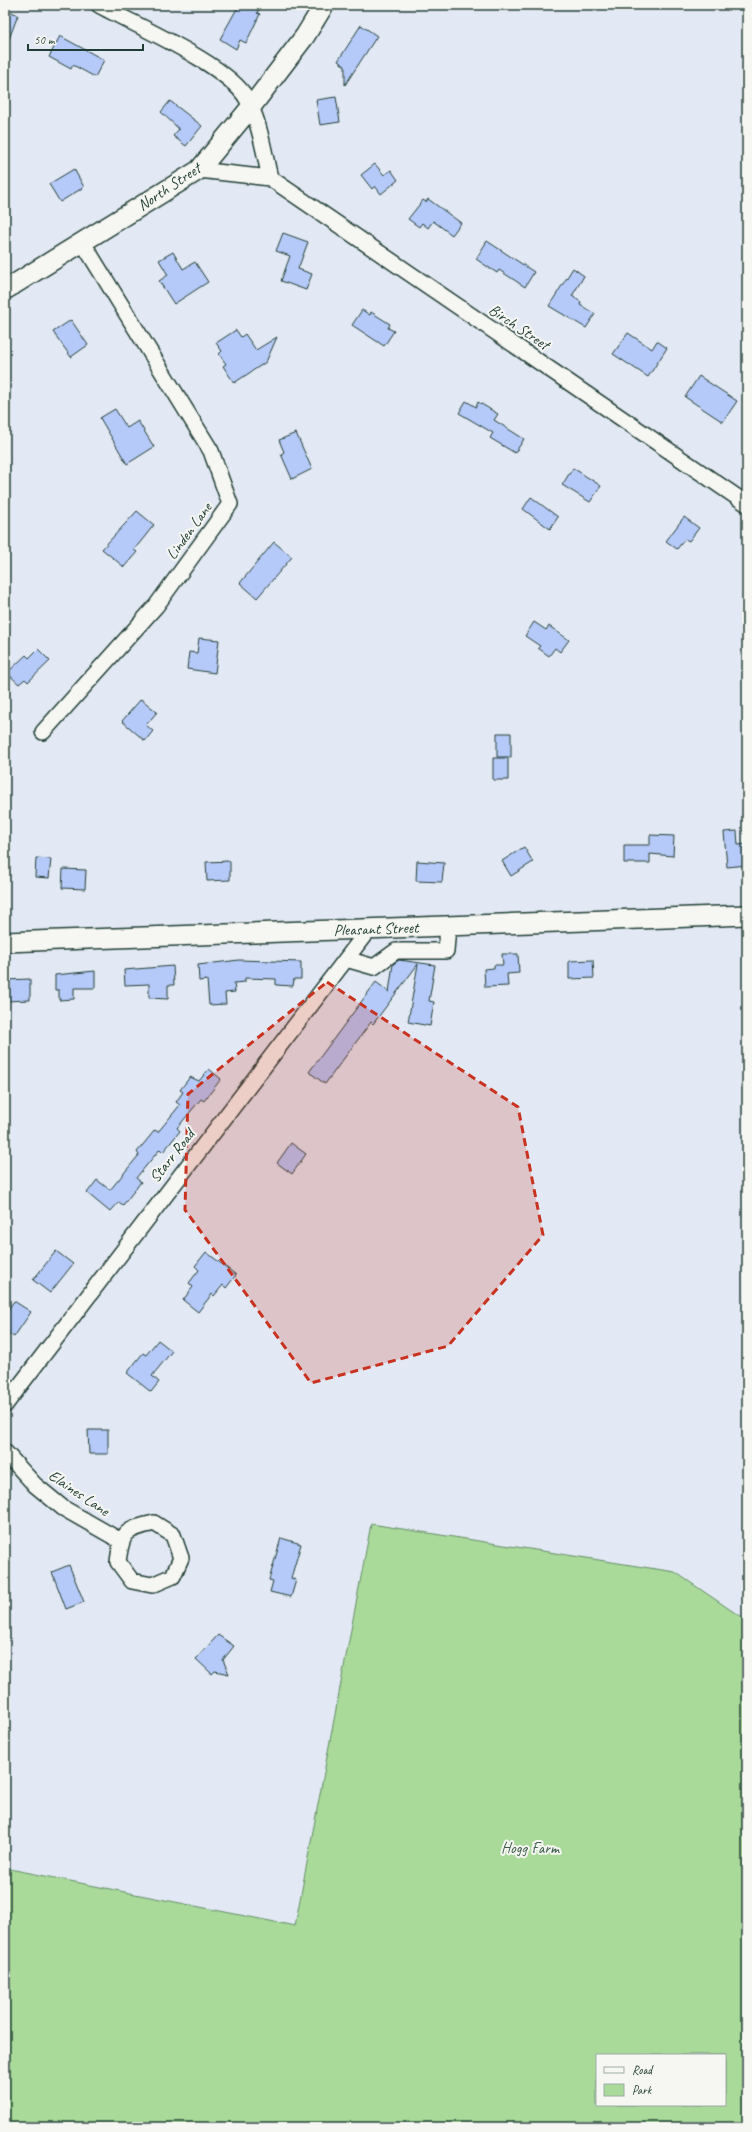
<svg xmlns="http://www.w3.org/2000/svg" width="752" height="2132" viewBox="0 0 752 2132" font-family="Caveat,sans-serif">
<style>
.green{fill:#a9da9a;stroke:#648c67;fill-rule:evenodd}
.building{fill:#b6caf9;stroke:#1f3d34}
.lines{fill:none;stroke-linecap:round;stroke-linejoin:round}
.minor-casing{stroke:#1f3d34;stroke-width:18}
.major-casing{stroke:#1f3d34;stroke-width:22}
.minor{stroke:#f6f6f2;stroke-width:15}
.major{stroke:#f6f6f2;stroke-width:19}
.marked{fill:#c8321e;fill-opacity:0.2;stroke:#c8321e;stroke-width:3;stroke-dasharray:8 5;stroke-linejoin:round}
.labels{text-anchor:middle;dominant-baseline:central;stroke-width:4;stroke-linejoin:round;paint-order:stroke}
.street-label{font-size:16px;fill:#1f3d34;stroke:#f6f6f2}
.park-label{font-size:16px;fill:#3b5c48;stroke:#f6f6f2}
</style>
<rect width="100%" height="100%" fill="#e3e9f4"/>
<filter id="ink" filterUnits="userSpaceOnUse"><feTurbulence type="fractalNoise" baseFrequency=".025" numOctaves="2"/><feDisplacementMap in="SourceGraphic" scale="8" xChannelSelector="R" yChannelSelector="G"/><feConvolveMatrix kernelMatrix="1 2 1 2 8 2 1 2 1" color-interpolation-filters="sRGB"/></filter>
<g filter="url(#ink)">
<path class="green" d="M371,1524l304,48 72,49v506h-742v-259l290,58zM597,2055h128v50h-128z"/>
<path class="building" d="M239,5h22l-4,8 3,1 -14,29 -6,-3 -4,9 -16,-10z
M5,9l13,6 -12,32h-1z
M361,25l16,11 -32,49v-19l-7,-5z
M60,36l44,24 -9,17 -22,-12 -2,4 -22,-12z
M336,97l4,25 -20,3 -4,-25z
M170,101l32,25 -16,20 -13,-10 6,-7 -18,-17z
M375,164l9,11 7,-5 7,10 -17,14 -6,-8 -3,3 -11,-14z
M74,169l10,18 -24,15 -11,-18z
M428,199l33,24 -9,12 -19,-14 -5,7 -6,-5 -3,4 -11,-8 15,-19 3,2z
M283,233l25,9 -10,27 14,5 -6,16 -25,-9 9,-25 -14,-5z
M487,241l47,31 -9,15 -26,-17 -2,3 -21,-14z
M173,252l10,17 12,-7 13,20 -34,22 -15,-23 9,-6 -9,-15z
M573,268l11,8 -12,20 9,6 -1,3 15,9 -9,14 -37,-22z
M362,310l8,5 1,-3 19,12 -2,4 6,3 -10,15 -32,-21z
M71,320l17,25 -17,12 -18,-25z
M236,330l5,7 4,-3 11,16 21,-13 -11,25 -32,21 -11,-17 3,-2 -7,-10 3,-3 -6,-8z
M628,333l24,16 5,-8 10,7 -19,29 -35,-23z
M699,376l38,25 -14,21 -38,-25z
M466,401l10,6 2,-5 20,12 -4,6 30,19 -9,14 -25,-15 3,-5 -34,-20z
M115,409l12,19 11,-7 16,26 -27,17 -27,-46z
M296,433l16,36 -20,10 -11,-25 3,-2 -5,-12z
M573,468l28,18 -11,16 -28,-17z
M531,497l27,20 -8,12 -27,-20z
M137,511l17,14 -20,25 3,2 -13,15 -22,-18z
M684,517l15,11 -10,13 -4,-2 -8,10 -11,-8z
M274,542l18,15 -35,41 -17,-15z
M534,622l12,8 3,-4 20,14 -9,12 -5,-4 -6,8 -11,-8 2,-2 -15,-10z
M199,638l20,2 -4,33 -28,-4 2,-17 8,1z
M38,649l12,12 -22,21 -3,-3 -6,5 -12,-11 19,-18 3,3z
M141,699l16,13 -11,13 7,6 -8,10 -23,-20z
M497,733h14v24h-14z
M493,758h15v22h-15z
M737,831l1,14 9,-1v21l-20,2 -3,-35z
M650,835l24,1 -1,20 -23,-2v9h-26v-18h26z
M524,847l9,15 -22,14 -9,-15z
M36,858l15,1 -2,19 -14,-1z
M230,861v19l-23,1 -1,-19z
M417,861l27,2 -2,19 -26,-1z
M63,869l23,1 -1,19 -23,-1z
M502,954h16l1,19 -12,1 1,12 -23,1 -1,-18 10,-1v-3h9z
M239,960l62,2v17h-7l-1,7 -17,-1v-6l-31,-1v4l-11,1 1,9 -10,1 1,11 -17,1 -2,-25 -8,1 -1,-16z
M399,960l36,5 -6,36 5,1 -4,24 -22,-4 10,-58 -45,60 -2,-2 -46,62 -16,-12 67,-90 13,10 4,-28z
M593,960l1,18 -25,1v-18z
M173,966l1,19h-6v14l-19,-1v-14l-24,1 -1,-15z
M95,971v17h-21v11l-15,1v-10h-4v-15z
M30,979v21l-25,1v-21z
M209,1069l12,10 -17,22 -3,-2 -24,29 3,3 -17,21 -3,-3 -24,29 5,4 -18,23 -4,-3 -9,10 -23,-19 10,-13 13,10 29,-35 -2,-3 18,-22 3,2 22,-27 -4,-3 7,-10 -3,-2 10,-13 9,4z
M291,1143l15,11 -14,20 -15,-11z
M56,1251l17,13 -23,29 -17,-13z
M206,1252l30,23 -10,13 -3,-3 -9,11 -2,-2 -14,18 -15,-12 10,-13 -4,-4 10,-13 -4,-4z
M14,1301l17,11 -17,25 -9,-6v-17z
M158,1340l14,11 -20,25 7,6 -8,10 -24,-19 16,-20 3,2z
M88,1430h20v24h-19z
M281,1538l20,6 -10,34 5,2 -5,17 -21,-5 3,-11 -4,-1z
M69,1565l15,37 -18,7 -14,-37z
M218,1635l16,11 -11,14 6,14 -14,-3 -3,3 -16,-15z"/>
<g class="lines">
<g class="minor-casing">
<path id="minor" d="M99,5c37,21 128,59 148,94 13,23 17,54 23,79l477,326
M199,170l71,8
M43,732l113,-126 74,-102 -19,-53 -128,-208
M346,959l28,8 22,-16h50l2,-24
M5,1405l364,-476
M5,1452l30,33 28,23 58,33
M154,1523l19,12 8,23 -8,18 -21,9 -20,-4 -14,-19c4,-31 7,-32 36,-39z"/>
</g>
<g class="major-casing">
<path id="major" d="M5,290l194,-120 52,-63 54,-71 19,-31
M5,942l742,-27"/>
</g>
<use href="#minor" class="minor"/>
<use href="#major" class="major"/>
</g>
</g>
<path class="marked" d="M327,982l191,125 25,128 -95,111 -137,37 -126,-173 3,-116z"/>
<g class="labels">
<g class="street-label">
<text transform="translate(169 187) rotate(-34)">North Street</text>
<text transform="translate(519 327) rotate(34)">Birch Street</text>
<text transform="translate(189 531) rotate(-54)">Linden Lane</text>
<text transform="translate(376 929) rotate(-2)">Pleasant Street</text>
<text transform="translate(172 1156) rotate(-52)">Starr Road</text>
<text transform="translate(79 1493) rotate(34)">Elaines Lane</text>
</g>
<g class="park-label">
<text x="530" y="1848">Hogg Farm</text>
</g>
</g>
<rect width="752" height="2132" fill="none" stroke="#f6f6f2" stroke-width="20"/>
<rect x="10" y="10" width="732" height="2112" fill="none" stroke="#1f3d34" stroke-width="1.5" filter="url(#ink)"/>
<rect x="596" y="2054" width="130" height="52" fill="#f6f6f2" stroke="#a0aca6"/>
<rect x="604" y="2067" width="20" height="6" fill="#f6f6f2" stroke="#a0aca6"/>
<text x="632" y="2074" font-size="12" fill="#1f3d34">Road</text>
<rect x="604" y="2084" width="20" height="12" fill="#a9da9a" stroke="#a0aca6"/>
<text x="632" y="2094" font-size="12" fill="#1f3d34">Park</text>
<path d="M28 44v6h115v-6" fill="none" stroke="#1f3d34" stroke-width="2"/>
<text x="34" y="44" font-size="12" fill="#1f3d34" stroke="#f6f6f2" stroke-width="3" paint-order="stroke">50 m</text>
</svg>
